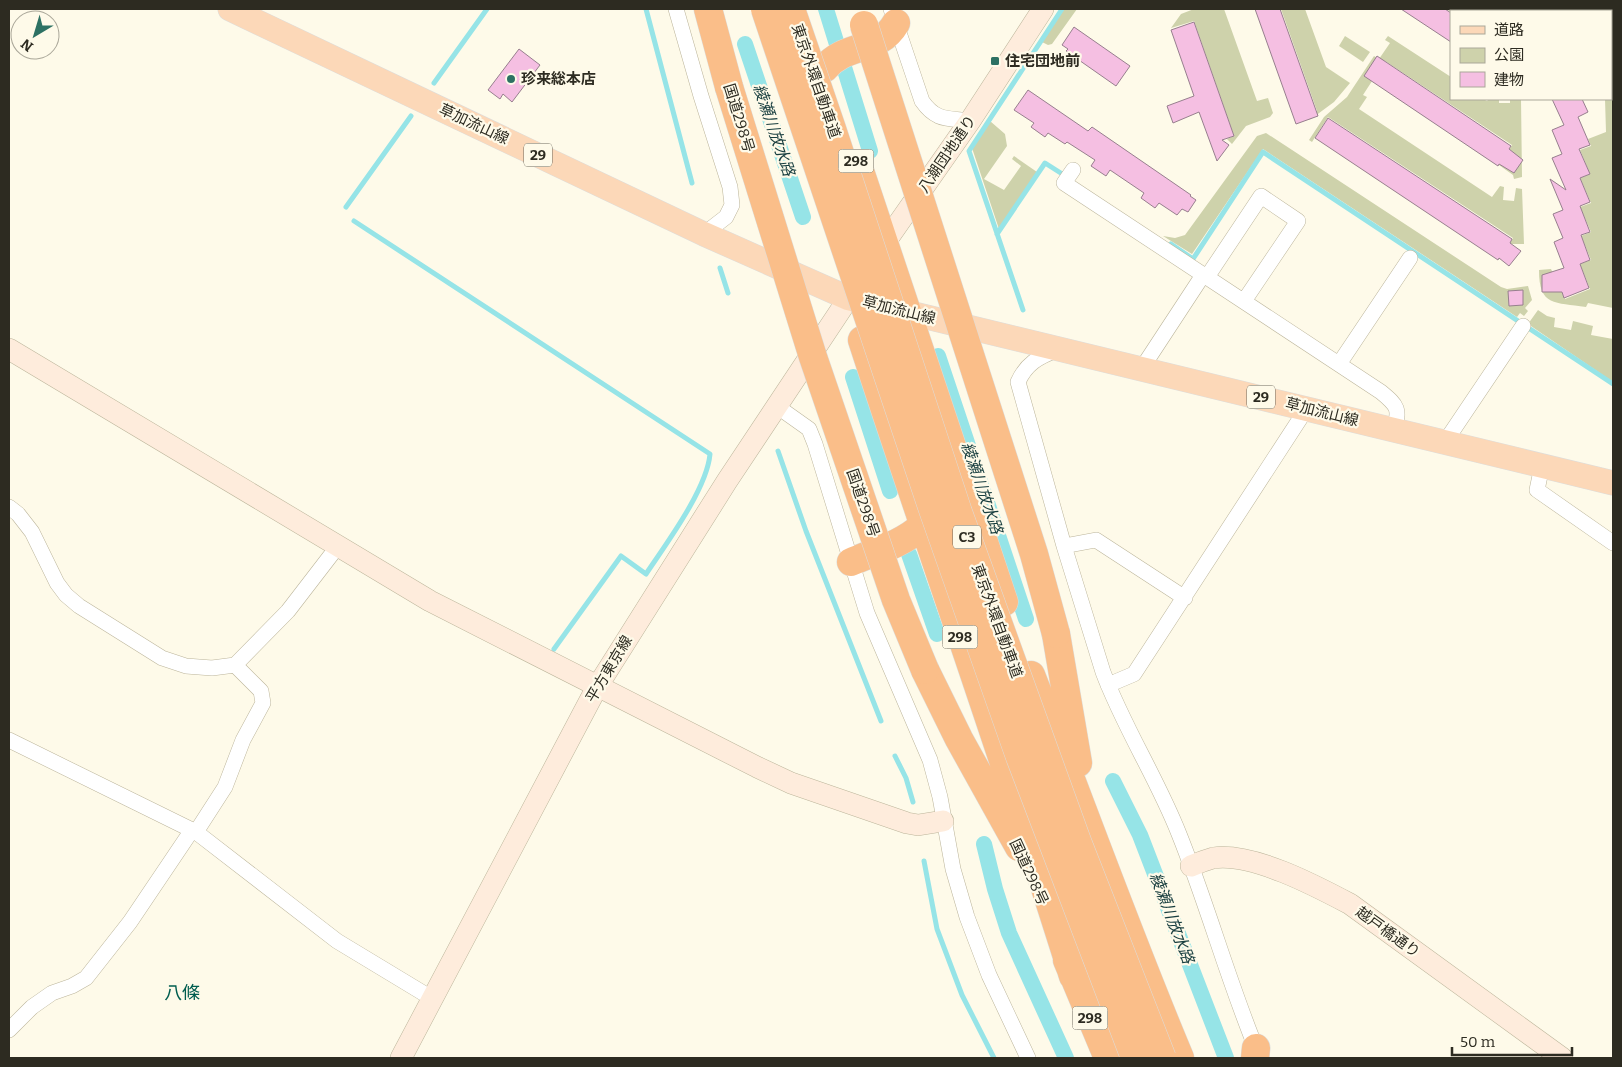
<svg xmlns="http://www.w3.org/2000/svg" width="1622" height="1067" viewBox="0 0 1622 1067" font-family="Bitter,'Noto Sans JP',serif">
<style>
.green{fill:#ced2ab}
.lines{fill:none;stroke-linecap:round;stroke-linejoin:round}
.stream{stroke:#96e4e7;stroke-width:5}
.canal{stroke:#96e4e7;stroke-width:16}
.building{fill:#f5bfe2;stroke:#977f8e}
.street-casing{stroke:#bcb59b;stroke-width:16}
.secondary-casing{stroke:#bcb59b;stroke-width:22}
.primary-casing{stroke:#dddddb;stroke-width:25}
.highway-casing{stroke:#dddddb;stroke-width:29}
.street{stroke:#fff;stroke-width:15}
.secondary{stroke:#feecdc;stroke-width:21}
.primary{stroke:#fcd8b8;stroke-width:24}
.highway{stroke:#fabe89;stroke-width:28}
.highway-bridge-casing{stroke:#dddddb;stroke-width:29;stroke-linecap:butt}
.highway-bridge{stroke:#fabe89;stroke-width:28}
.poi-dot{fill:#2d7163;stroke:#fefae9;stroke-width:2}
.labels{text-anchor:middle;dominant-baseline:central;stroke-width:4.5;stroke-linejoin:round;paint-order:stroke}
.shield{fill:#fefae9;stroke:#6c695d;stroke-width:1}
.shield-label{font-size:14px;font-weight:bold;fill:#2d2b21}
.poi-label{font-size:15px;font-weight:bold;fill:#2d2b21;stroke:#fefae9;text-anchor:start}
.street-label{font-size:15px;fill:#2d2b21;stroke:#fefae9}
.water-label{font-size:16px;font-style:italic;fill:#183e3f;stroke:#fefae9}
.quarter-label{font-size:18px;fill:#005d4f;stroke:#fefae9}
</style>
<rect width="100%" height="100%" fill="#fefae9"/>
<path class="green" d="M1064,9h13l-25,35 -4,1 -6,-3z
M1194,9h30l33,92 11,-3 5,15 -3,4 -24,9 -14,18 -5,-5 7,-3 -40,-115 -23,7 10,-14z
M1281,9h24l21,58 24,16 -16,19 -23,17 -4,1 -2,-5 12,-4z
M1446,9l65,2v-2h11v2l-71,1z
M1604,9h9v299l-25,-5 -2,4c-31,-5 -47,0 -47,-37l12,-1 14,30 25,-10 -10,-25 11,-4 -10,-24 10,-4 -11,-25 11,-4 -11,-25 10,-4 -10,-24 11,-4 -3,-7 18,-7 -1,-33h6v-88h-7z
M1345,36l25,16 -7,10 -24,-16z
M1388,36l63,41v22h32l4,2 2,-2h10v4h11v-4h11l1,78 -8,2 -1,-4 -14,-10 13,-20 -127,-84 -22,34 4,2 -8,12 133,88 8,-11 4,1 -1,13 11,1 2,-13 6,1 2,55h-15l4,-6 -185,-121 -16,25 -3,-2 15,-23 23,-20 27,-41 5,3 11,-16 -5,-3z
M990,121l15,13 2,12 -23,33 20,11 17,-24 -9,-7 2,-3 23,16 -38,57 -27,-81z
M1266,133l235,154 6,2 21,-3 4,14 -7,8 3,3 -4,5 -4,-3 -3,4 -254,-168 -71,105 -29,-18 12,2 10,-3 72,-99z
M1538,310l9,6 8,2 -1,9 17,3 2,-9 20,5 -2,9 22,4v43l-85,-58z"/>
<g class="lines">
<path class="stream" d="M646,9l46,174
M434,83l53,-74
M346,207l65,-91
M354,221l356,233c-3,35 -44,90 -64,120l-25,-18 -67,93
M997,234l48,-71 22,14
M1171,244l22,15 70,-107 350,232
M720,268l8,25
M1023,310l-54,-159 93,-142
M778,451l28,80 75,190
M895,756l11,22 7,24
M924,861l13,68 25,66 32,63"/>
<path class="canal" d="M826,9l44,142
M745,44l58,173
M938,356l88,263
M853,377l37,114
M909,554l28,80
M1113,781l27,54 86,223
M984,844l11,45 14,44 57,125"/>
</g>
<path class="building" d="M1255,9h25l38,107 -22,8z
M1401,9h44l6,4v29z
M1194,22l40,114 -12,4 7,5 -12,16 -18,-49 -26,11 -6,-17 27,-10 -23,-66z
M1074,27l56,39 -14,20 -50,-35 2,-2 -6,-4z
M519,49l21,16 -28,37 -9,-8 -3,5 -12,-9z
M1377,56l134,90 -2,3 14,11 -9,13 -15,-9 -1,2 -134,-90z
M1028,90l60,41 4,-4 99,68 -1,1 6,4 -8,12 -6,-3 -5,6 -18,-12 -4,5 -14,-10 3,-5 -34,-23 -4,6 -15,-10 4,-6 -28,-18 -2,2 -17,-11 -3,4 -14,-10 3,-4 -20,-13z
M1552,99h30l6,13 -10,5 12,28 -11,4 11,25 -10,4 10,24 -10,4 10,26 -9,3 9,25 -10,4 9,24 -25,10 -2,-6h-20v-17l22,-7 -10,-26 9,-4 -10,-24 10,-4 -13,-31 16,11 -14,-32 10,-4 -10,-24 12,-5z
M1328,118l184,121 -2,4 11,8 -12,15 -10,-8 -1,2 -183,-122z
M1523,290v15l-14,1 -1,-15z"/>
<g class="lines">
<g class="street-casing">
<path id="street" d="M676,9l25,87 29,91 2,18 -6,12 -22,17
M891,9l31,92c14,20 25,17 48,20
M1073,170l-9,13 317,209c17,14 19,17 13,38
M1207,277l54,-81 37,25 -54,80
M1057,350c-19,7 -31,14 -39,32l46,164 39,126c21,56 54,106 76,162 29,72 49,147 79,219
M1339,364l71,-106
M1142,368l61,-93
M778,407l31,22 6,15 52,169 63,147 10,37 13,72 14,48 22,58 39,83
M1445,442l78,-116
M1542,466l-5,24 76,53
M9,507l9,7 14,18 25,51 9,12 13,11 83,52 24,8 26,2 23,-3 53,-54 50,-65
M1064,546l32,-6 89,58
M1108,685l26,-11 173,-266
M9,740l187,92 141,109 96,58
M196,832l29,-45 18,-47 20,-37 -2,-12 -26,-26
M9,1030l23,-23 20,-14 20,-7 14,-8 44,-56 62,-92"/>
</g>
<g class="secondary-casing">
<path id="secondary" d="M877,254l93,-133 73,-112
M9,349l421,252 327,166 34,16 116,40 11,2 25,-4
M1191,866c7,-3 15,-6 22,-8 39,-6 103,28 137,46l212,154
M401,1058l196,-371 130,-206 131,-197"/>
</g>
<g class="primary-casing">
<path id="primary" d="M230,9l474,225 144,64 765,185"/>
</g>
<g class="highway-casing">
<path id="highway" d="M708,9l21,78
M825,68c20,-25 54,-15 71,-45
M860,171l144,431
M862,340c69,212 145,423 211,636
M851,562c23,-10 52,-18 71,-36
M1056,634l22,129
M925,670l34,69 60,108
M1031,675c50,128 96,257 149,383
M1067,960l41,98
M1255,1058l1,-10"/>
</g>
<use href="#street" class="street"/>
<use href="#secondary" class="secondary"/>
<use href="#primary" class="primary"/>
<use href="#highway" class="highway"/>
<g class="highway-bridge-casing">
<path id="highway-bridge" d="M765,9l168,501 87,247 115,301
M791,9l41,120 126,383 119,329 85,217
M864,25l170,529 22,80
M729,87l84,270 83,243 29,70"/>
</g>
<use href="#highway-bridge" class="highway-bridge"/>
</g>
<g class="poi-dot">
<rect x="990" y="56" width="10" height="10" rx="2.5"/>
<circle cx="511" cy="79" r="5"/>
</g>
<g class="labels">
<g class="shield">
<rect x="524" y="143.5" width="28" height="23" rx="4"/>
<rect x="838.5" y="149.5" width="35" height="23" rx="4"/>
<rect x="1247" y="385.5" width="28" height="23" rx="4"/>
<rect x="953" y="525.5" width="28" height="23" rx="4"/>
<rect x="942.5" y="625.5" width="35" height="23" rx="4"/>
<rect x="1072.5" y="1006.5" width="35" height="23" rx="4"/>
</g>
<g class="shield-label">
<text x="538" y="155">29</text>
<text x="856" y="161">298</text>
<text x="1261" y="397">29</text>
<text x="967" y="537">C3</text>
<text x="960" y="637">298</text>
<text x="1090" y="1018">298</text>
</g>
<g class="poi-label">
<text x="1005" y="61">住宅団地前</text>
<text x="521" y="79">珍来総本店</text>
</g>
<g class="street-label">
<text transform="translate(816 81) rotate(71)">東京外環自動車道</text>
<text transform="translate(739 118) rotate(73)">国道298号</text>
<text transform="translate(474 124) rotate(25)">草加流山線</text>
<text transform="translate(947 154) rotate(-56)">八潮団地通り</text>
<text transform="translate(899 310) rotate(14)">草加流山線</text>
<text transform="translate(1322 412) rotate(14)">草加流山線</text>
<text transform="translate(863 503) rotate(71)">国道298号</text>
<text transform="translate(997 621) rotate(70)">東京外環自動車道</text>
<text transform="translate(609 669) rotate(-59)">平方東京線</text>
<text transform="translate(1029 872) rotate(65)">国道298号</text>
<text transform="translate(1388 932) rotate(36)">越戸橋通り</text>
</g>
<g class="water-label">
<text transform="translate(774 130) rotate(71)">綾瀬川放水路</text>
<text transform="translate(982 488) rotate(71)">綾瀬川放水路</text>
<text transform="translate(1172 918) rotate(69)">綾瀬川放水路</text>
</g>
<g class="quarter-label">
<text x="182" y="993">八條</text>
</g>
</g>
<rect width="1622" height="1067" fill="none" stroke="#2d2b21" stroke-width="20"/>
<rect x="1450" y="10" width="162" height="90" fill="#fefae9" stroke="#aaa799"/>
<rect x="1460" y="26" width="25" height="8" fill="#fcd8b8" stroke="#aaa799"/>
<text x="1494" y="35" font-size="15" fill="#2d2b21">道路</text>
<rect x="1460" y="48" width="25" height="15" fill="#ced2ab" stroke="#aaa799"/>
<text x="1494" y="60" font-size="15" fill="#2d2b21">公園</text>
<rect x="1460" y="72" width="25" height="15" fill="#f5bfe2" stroke="#aaa799"/>
<text x="1494" y="85" font-size="15" fill="#2d2b21">建物</text>
<g transform="translate(35 35) rotate(218)"><circle r="24" fill="#fefae9" stroke="#aaa799"/>
<path d="M0-4L9 19L0 12L-9 19Z" fill="#2d7163"/>
<text y="-8" font-size="14" font-weight="bold" text-anchor="middle" fill="#2d2b21">N</text>
</g>
<path d="M1452 1047v8h120v-8" fill="none" stroke="#2d2b21" stroke-width="2.5"/>
<text x="1460" y="1047" font-size="15" fill="#2d2b21" stroke="#fefae9" stroke-width="4" paint-order="stroke">50 m</text>
</svg>
